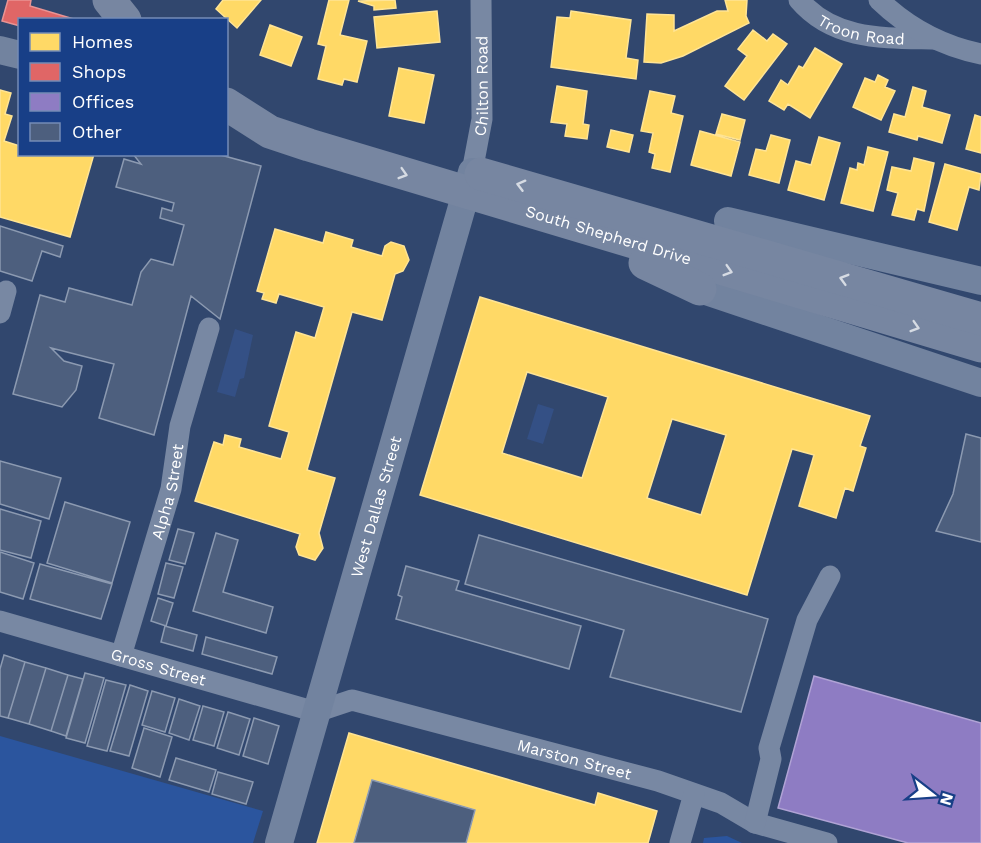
<svg xmlns="http://www.w3.org/2000/svg" width="981" height="843" viewBox="0 0 981 843" font-family="'Work Sans',sans-serif">
<style>
.green{fill:#2b559e}
.water{fill:#345085}
.homes{fill:#ffd966;stroke:#ffe494;stroke-width:1.5;fill-rule:evenodd}
.shops{fill:#e06666;stroke:#e99494;stroke-width:1.5}
.offices{fill:#8e7cc3;stroke:#b0a3d5;stroke-width:1.5}
.building{fill:#4d5f7e;stroke:#8c9ab1;stroke-width:1.5}
.lines{fill:none;stroke-linecap:round;stroke-linejoin:round}
.street{stroke:#7888a3;stroke-width:21}
.secondary{stroke:#72839f;stroke-width:28}
.primary{stroke:#7786a1;stroke-width:33}
.oneway{stroke:#d6dbe3}
.labels{text-anchor:middle;dominant-baseline:central;stroke-width:6;stroke-linejoin:round;paint-order:stroke}
.street-label{font-size:16px;fill:#fff;stroke:#183f87}
</style>
<rect width="100%" height="100%" fill="#31476e"/>
<path class="green" d="M0,736l263,75 -10,32h-253z
M727,836l15,7h-39l1,-5z"/>
<path class="water" d="M235,329l18,6 -9,43 -4,1 -5,18 -18,-5z
M538,404l16,5 -11,35 -16,-5z"/>
<path class="homes" d="M223,0h38l-24,28 -21,-19z
M329,0h20l-9,35 27,6 -10,41 -13,-3 -2,6 -24,-6 8,-33 -8,-2z
M395,0l1,8 -22,2v-4l-16,-5z
M725,0h22l-1,16 3,7 -66,33 -22,7 -17,-1 3,-48 27,1v16l43,-20h11z
M437,11l3,31 -63,6 -3,-31z
M571,11l60,9 -5,38 12,2 -2,19 -85,-12 6,-50 13,1z
M270,25l32,12 -11,29 -31,-11z
M753,30l14,11 6,-7 14,10 -43,56 -19,-14 22,-30 -9,-7z
M815,48l27,16 -32,54 -22,-14 -4,6 -15,-9 12,-21 7,5 11,-19 4,2z
M399,68l35,7 -10,48 -35,-7z
M878,75l10,5 -3,7 10,4 -14,29 -28,-13 12,-29 10,4z
M557,86l30,5 -4,33 6,1 -2,14 -22,-3 2,-12 -16,-2z
M913,87l13,4 -4,16 28,8 -8,28 -24,-7 -1,4 -28,-8 5,-18 11,3z
M0,90l11,3 -6,21 7,2 -8,25 16,5v8h74l-24,83 -70,-20z
M650,91l25,5 -4,17 12,3 -13,56 -18,-4 3,-14 -6,-2 4,-19 -12,-2z
M722,114l23,6 -5,20 -24,-6z
M975,115l6,2v36l-15,-4z
M611,130l22,5 -4,17 -22,-5z
M700,131l40,11 -9,34 -40,-11z
M771,135l19,5 -11,43 -30,-8 7,-26 10,2z
M819,137l21,6 -16,57 -36,-10 8,-29 15,4z
M868,147l20,5 -15,59 -32,-8 9,-35 7,2 1,-7 6,2z
M914,158l20,5 -10,48 -7,-2 -3,11 -22,-5 6,-22 -11,-3 5,-23 19,4z
M945,164l36,10 -2,16 -10,-3 -12,43 -28,-8z
M275,229l48,14 3,-11 27,8 -2,7 31,9 3,-10 6,-4 13,4 5,14 -6,11 -8,3 -13,46 -30,-8 -45,158 28,8 -16,55 4,15 -8,12 -16,-5 -3,-8 4,-13 -105,-33 19,-59 9,3 2,-10 16,4 -2,8 42,12 8,-27 -20,-6 27,-94 19,6 9,-31 -45,-13 -3,9 -14,-4 2,-6 -7,-2z
M480,297l390,119 -10,30 6,2 -13,43 -8,-3 -9,30 -37,-12 15,-51 -22,-6 -45,146 -327,-100zM527,372l81,25 -26,81 -80,-25zM672,419l54,16 -25,80 -54,-17z
M349,733l246,72 3,-12 59,18 -9,32h-182l9,-33 -103,-30 -18,63h-37z"/>
<path class="shops" d="M8,0h23l-1,6 47,14h-57v6l-18,-5z"/>
<path class="offices" d="M814,676l167,47v120h-73l-130,-35z"/>
<path class="building" d="M133,154h84l44,12 -41,153 -29,-23 -37,139 -55,-17 15,-54 -63,-16 13,13 18,5 -6,24 -14,17 -49,-13 27,-99 25,7 4,-14 63,17 9,-33 10,-13 22,6 11,-40 -24,-7 2,-10 10,3 2,-8 -58,-16 8,-28 17,5z
M0,226l63,20 -3,11 -18,-6 -10,30 -32,-10z
M966,434l15,4v104l-45,-11 17,-37z
M0,461l61,17 -12,41 -49,-15z
M65,502l65,20 -18,61 -65,-20z
M0,509l41,12 -10,37 -31,-8z
M178,529l16,4 -9,31 -16,-4z
M216,533l22,7 -15,52 50,15 -7,26 -73,-22z
M479,535l289,84 -27,93 -131,-35 14,-47 -159,-46z
M0,552l34,11 -11,36 -23,-7z
M166,563l17,4 -9,31 -16,-4z
M40,564l72,20 -11,35 -71,-20z
M406,566l53,15 -3,9 125,36 -12,43 -173,-50 6,-22 -4,-2z
M158,598l15,5 -7,23 -15,-5z
M165,626l32,9 -4,16 -32,-9z
M206,637l71,20 -5,17 -70,-20z
M4,655l21,7 -17,56 -8,-2v-47z
M25,662l21,6 -17,56 -21,-6z
M46,668l22,7 -17,56 -22,-7z
M85,673l19,5 -19,65 -19,-5z
M68,675l15,4 -17,57 -15,-5z
M106,680l20,5 -19,66 -20,-5z
M130,685l18,6 -19,65 -19,-5z
M152,691l23,7 -10,34 -23,-7z
M179,699l21,7 -11,34 -20,-7z
M203,706l21,6 -10,34 -21,-6z
M228,712l22,7 -11,36 -22,-7z
M254,718l25,8 -11,38 -25,-8z
M144,728l28,9 -12,40 -28,-9z
M176,758l40,12 -7,22 -40,-12z
M218,772l35,10 -7,22 -34,-10z
M372,780l103,30 -9,33h-112z"/>
<g class="lines">
<g class="street">
<path id="s1" d="M799,0c35,41 86,38 135,39"/>
<path d="M879,0c29,28 63,46 102,54"/>
<path id="s2" d="M472,172l10,-53 -1,-119"/>
<path d="M0,313l6,-22"/>
<path id="s3" d="M0,621l316,91 36,-12 306,81 63,22 34,20 72,20"/>
<path id="s4" d="M121,656l50,-167 9,-63 29,-98"/>
<path d="M755,823l16,-64 -2,-11 38,-128 23,-44"/>
<path d="M680,843l14,-49"/>
</g>
<g class="secondary">
<path d="M0,50l20,5"/>
<path d="M728,221l253,60"/>
<path d="M700,289l281,94"/>
<path id="s5" d="M279,843l193,-671"/>
</g>
<g class="primary">
<path d="M109,0l16,20"/>
<path id="s6" d="M226,104l44,28 39,13 672,201"/>
<path d="M481,174l500,145"/>
<path d="M645,263l55,26"/>
</g>
</g>
<defs><path id="oneway-chevron" d="M-2-3.5L2.5 0L-2 3.5" fill="none" stroke-width="1.6" stroke-linecap="round" stroke-linejoin="round" transform="scale(1.5)"/></defs>
<g class="oneway">
<use href="#oneway-chevron" transform="translate(403 174) rotate(17)"/>
<use href="#oneway-chevron" transform="translate(521 185) rotate(-165)"/>
<use href="#oneway-chevron" transform="translate(728 271) rotate(17)"/>
<use href="#oneway-chevron" transform="translate(844 279) rotate(-164)"/>
<use href="#oneway-chevron" transform="translate(915 327) rotate(17)"/>
</g>
<g class="labels">
<g class="street-label">
<text stroke="none"><textPath href="#s1" startOffset="72">Troon Road</textPath></text>
<text stroke="none"><textPath href="#s2" startOffset="87">Chilton Road</textPath></text>
<text stroke="none"><textPath href="#s6" startOffset="406">South Shepherd Drive</textPath></text>
<text stroke="none"><textPath href="#s4" startOffset="171">Alpha Street</textPath></text>
<text stroke="none"><textPath href="#s5" startOffset="350">West Dallas Street</textPath></text>
<text stroke="none"><textPath href="#s3" startOffset="165">Gross Street</textPath></text>
<text stroke="none"><textPath href="#s3" startOffset="597">Marston Street</textPath></text>
</g>
</g>
<rect x="18" y="18" width="210" height="138" fill="#183f87" stroke="#748cb7" stroke-width="1.5"/>
<rect x="30" y="33" width="30" height="18" fill="#ffd966" stroke="#748cb7" stroke-width="1.5"/>
<text x="72" y="48" font-size="18" fill="#ffffff">Homes</text>
<rect x="30" y="63" width="30" height="18" fill="#e06666" stroke="#748cb7" stroke-width="1.5"/>
<text x="72" y="78" font-size="18" fill="#ffffff">Shops</text>
<rect x="30" y="93" width="30" height="18" fill="#8e7cc3" stroke="#748cb7" stroke-width="1.5"/>
<text x="72" y="108" font-size="18" fill="#ffffff">Offices</text>
<rect x="30" y="123" width="30" height="18" fill="#4d5f7e" stroke="#748cb7" stroke-width="1.5"/>
<text x="72" y="138" font-size="18" fill="#ffffff">Other</text>
<g transform="translate(933 795) rotate(107)" stroke="#183f87" stroke-width="4.5" paint-order="stroke">
<path d="M0-4.5L10 22L0 15L-10 22Z" fill="#ffffff"/>
<text y="-9" font-size="16" font-weight="bold" text-anchor="middle" fill="#ffffff">N</text>
</g>
</svg>
